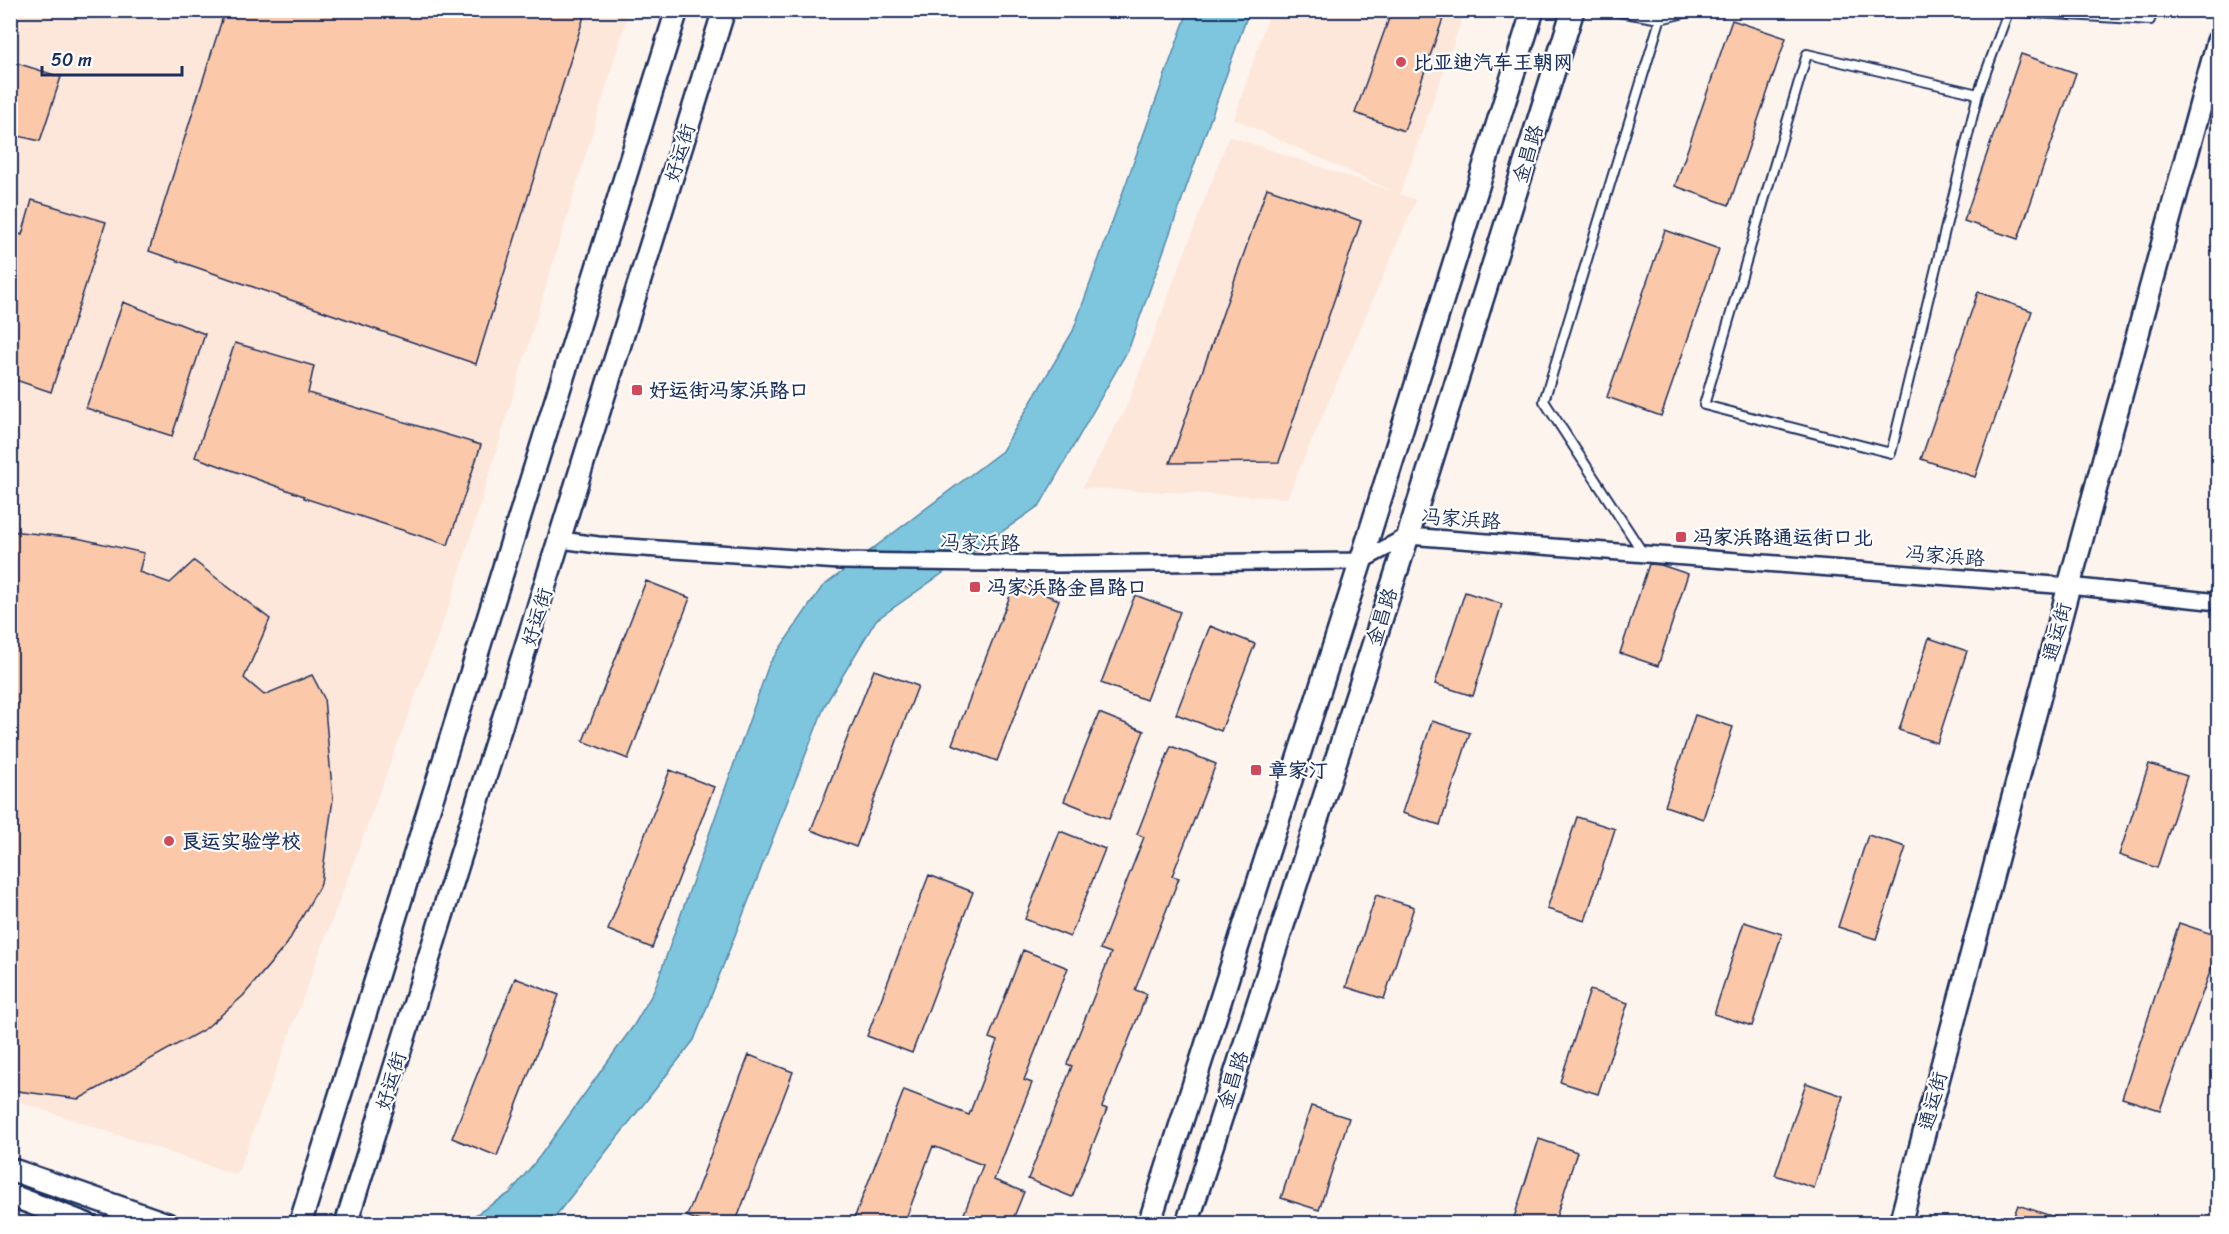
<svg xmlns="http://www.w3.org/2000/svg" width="2229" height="1234" viewBox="0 0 2229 1234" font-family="Sriracha,'LXGW WenKai TC',sans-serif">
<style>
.built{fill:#fde7da}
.water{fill:#7ec6de;stroke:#568aab;stroke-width:1.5}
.building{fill:#fbc9aa;stroke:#1b2f5e;stroke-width:1.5}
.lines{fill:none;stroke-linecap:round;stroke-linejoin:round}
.lane-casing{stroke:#1b2f5e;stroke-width:12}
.street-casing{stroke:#1b2f5e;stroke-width:20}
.secondary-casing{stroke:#1b2f5e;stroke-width:26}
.lane{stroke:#fff;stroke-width:8}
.street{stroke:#fff;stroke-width:15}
.secondary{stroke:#fff;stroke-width:21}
.poi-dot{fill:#d1495b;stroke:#fff;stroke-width:2}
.labels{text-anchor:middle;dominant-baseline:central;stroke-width:4.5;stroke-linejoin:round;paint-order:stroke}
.poi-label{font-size:20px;font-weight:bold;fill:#1b2f5e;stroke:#fff;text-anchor:start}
.street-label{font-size:20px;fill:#1b2f5e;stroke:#fff}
</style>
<rect width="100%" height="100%" fill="#fef4ee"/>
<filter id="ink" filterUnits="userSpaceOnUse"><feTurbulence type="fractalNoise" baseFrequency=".0167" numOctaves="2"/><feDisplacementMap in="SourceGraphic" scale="12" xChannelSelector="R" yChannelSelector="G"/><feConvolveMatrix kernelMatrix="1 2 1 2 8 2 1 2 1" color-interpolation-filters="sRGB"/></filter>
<g filter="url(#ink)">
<path class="built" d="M11,11h618l-177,587 -215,577 -226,-76z
M1270,11h195l-65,183 16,6 -129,298 -205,-10 44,-81 103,-271 163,55 -158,-72z
M1987,11h183l-3,10z"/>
<path class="water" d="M1188,11h61l-120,337 -89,157 -164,115 -51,85 -131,335 -144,183 -132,1 29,-1 25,-6 38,-24 30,-37 94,-131 20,-34 115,-327 53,-77 180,-136 71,-120z"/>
<path class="building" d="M225,10h361l-110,354 -327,-113z
M1392,10h54l-42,121 -49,-18z
M1732,20l54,18 -57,167 -54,-19z
M2021,54l55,19 -58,166 -54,-18z
M10,61l51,16 -21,64 -30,-7z
M1267,188l94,33 -82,241 -109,1z
M32,200l74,22 -55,170 -41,-14v-148l12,5z
M1665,230l54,19 -58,167 -54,-19z
M1978,292l54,19 -57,166 -54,-18z
M123,302l82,32 -33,102 -86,-28z
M235,343l79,23 -6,27 173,52 -33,100 -144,-47v-2l-109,-39z
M10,531l67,7 67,15 -5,19 31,11 24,-22 76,58 -26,59 20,17 48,-20 12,23 9,101 -12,84 -34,61 -44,52 -38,33 -126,70 -69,-9z
M1649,564l12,1 27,9 -30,92 -38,-13z
M646,581l44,17 -62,161 -45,-18z
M1015,583l44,17 -62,161 -45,-17z
M1465,592l37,12 -29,92 -38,-12z
M1135,595l45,17 -34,88 -45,-17z
M1210,626l45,18 -34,87 -45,-17z
M1929,638l38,13 -30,92 -38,-13z
M874,670l44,16 -62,161 -45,-17z
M1099,713l45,18 -35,88 -45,-18z
M1695,715l38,12 -30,92 -38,-13z
M1432,721l38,12 -30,92 -38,-12z
M1171,746l45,18 -44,112 7,2 -44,112 12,4 -45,113 5,2 -35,88 -44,-18 44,-113 -5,-2 44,-111 -11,-4 44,-112 -7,-3z
M2149,764l38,12 -30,92 -38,-13z
M670,770l44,17 -62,161 -44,-18z
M1577,817l38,12 -30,92 -38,-12z
M1060,831l45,18 -35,88 -45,-18z
M1868,835l38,12 -30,92 -38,-12z
M929,875l44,17 -61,161 -45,-17z
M1376,895l38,12 -30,92 -38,-12z
M1744,922l38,12 -30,92 -38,-12z
M2179,923l39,13v14l-58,160 -38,-12z
M1023,950l45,18 -44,112 8,3 -38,97 30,12 -13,32h-51l23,-59 -50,-19 -29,78h-52l52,-134 65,25 28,-74 -8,-3z
M515,978l44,17 -62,161 -45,-18z
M1590,990l38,13 -30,91 -38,-12z
M749,1055l44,17 -58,152h-28l-20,-8z
M1806,1083l37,13 -29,92 -39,-13z
M1311,1106l38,12 -30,92 -38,-12z
M1539,1139l38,13 -23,72h-42z
M2018,1205l48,16 -1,3h-54z"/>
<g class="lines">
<g class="lane-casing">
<path id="lane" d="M1607,10l53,9 37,-9
M1987,10l163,10 3,-10
M1978,94l-87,359 -187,-48 103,-351 171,40 30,-82
M1643,553l-99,-152 119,-391"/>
</g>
<g class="street-casing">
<path id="street" d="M561,540l37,5 242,16 217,3 304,-3 47,-25 661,50 149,16"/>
</g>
<g class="secondary-casing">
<path id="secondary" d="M10,1169l157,55
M10,1195l76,29
M300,1224l377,-1214
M346,1224l378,-1214
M1149,1224l212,-663 172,-551
M1187,1224l221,-688 165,-526
M1900,1224l169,-638 149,-545"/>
</g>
<use href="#lane" class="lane"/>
<use href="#street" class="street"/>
<use href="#secondary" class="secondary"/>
</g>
</g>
<g class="poi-dot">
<circle cx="1401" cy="62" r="6"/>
<rect x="631" y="384" width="12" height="12" rx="3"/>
<rect x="1675" y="531" width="12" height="12" rx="3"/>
<rect x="969" y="581" width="12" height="12" rx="3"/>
<rect x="1250" y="764" width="12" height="12" rx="3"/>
<circle cx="169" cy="841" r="6"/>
</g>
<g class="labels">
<g class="poi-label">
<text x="1413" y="62">比亚迪汽车王朝网</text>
<text x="649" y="390">好运街冯家浜路口</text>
<text x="1693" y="537">冯家浜路通运街口北</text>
<text x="987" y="587">冯家浜路金昌路口</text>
<text x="1268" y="770">章家汀</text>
<text x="181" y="841">良运实验学校</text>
</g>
<g class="street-label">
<text transform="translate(680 153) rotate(-73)">好运街</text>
<text transform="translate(1528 154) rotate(-73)">金昌路</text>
<text transform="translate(1461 519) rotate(4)">冯家浜路</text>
<text transform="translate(980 543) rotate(1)">冯家浜路</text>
<text transform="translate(1945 556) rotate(4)">冯家浜路</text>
<text transform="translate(537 617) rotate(-73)">好运街</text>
<text transform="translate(1382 617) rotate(-72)">金昌路</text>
<text transform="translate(2057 632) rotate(-75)">通运街</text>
<text transform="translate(1233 1080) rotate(-72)">金昌路</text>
<text transform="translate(391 1081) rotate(-73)">好运街</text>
<text transform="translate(1933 1101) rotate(-75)">通运街</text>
</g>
</g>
<rect width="2229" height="1234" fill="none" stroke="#fff" stroke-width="36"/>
<rect x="18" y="18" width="2193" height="1198" fill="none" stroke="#1b2f5e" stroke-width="2" filter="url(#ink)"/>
<path d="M42 66v9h140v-9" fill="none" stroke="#1b2f5e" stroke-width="3"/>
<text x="51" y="66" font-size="18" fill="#1b2f5e" stroke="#ffffff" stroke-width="4.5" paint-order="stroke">50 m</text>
</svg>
